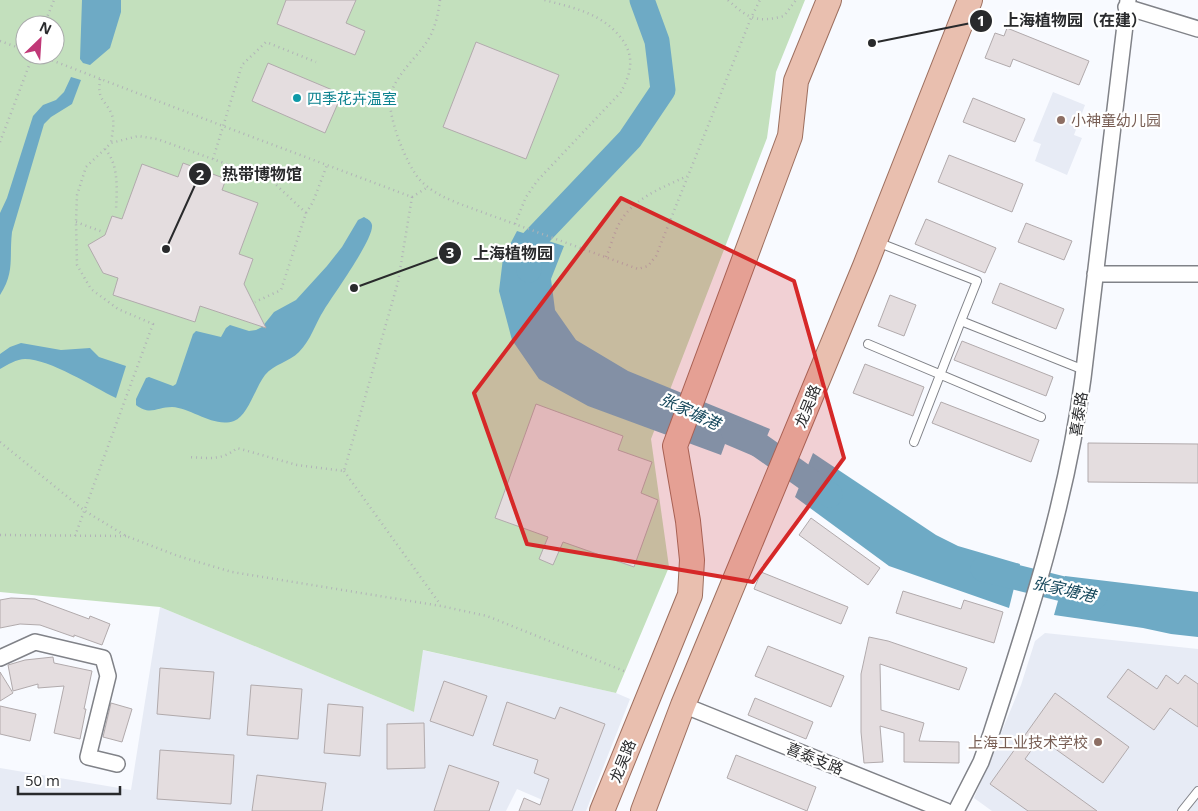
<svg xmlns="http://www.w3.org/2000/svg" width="1198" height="811" viewBox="0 0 1198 811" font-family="'Open Sans','Noto Sans SC',sans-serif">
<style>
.built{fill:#e7ebf5}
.green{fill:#c3e0bd;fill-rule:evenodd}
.water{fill:#6eaac5}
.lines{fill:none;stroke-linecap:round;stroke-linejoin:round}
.river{stroke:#6eaac5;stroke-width:25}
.building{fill:#e4dddf;stroke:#b1aaac}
.service-casing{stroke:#808288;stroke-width:10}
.minor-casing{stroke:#808288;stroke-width:18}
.primary-casing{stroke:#9d6f5f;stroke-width:26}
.path{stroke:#b1b3b7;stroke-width:2.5;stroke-dasharray:1 4;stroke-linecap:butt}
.service{stroke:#fff;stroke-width:8}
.minor{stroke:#fff;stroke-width:15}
.primary{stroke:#e9bfaf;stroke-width:24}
.marked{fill:#d62828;fill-opacity:0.2;stroke:#d62828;stroke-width:4;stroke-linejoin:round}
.culture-dot{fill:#0f9aa8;stroke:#fff;stroke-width:2}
.education-dot{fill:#8d6e63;stroke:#fff;stroke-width:2}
.labels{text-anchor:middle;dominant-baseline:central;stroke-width:4.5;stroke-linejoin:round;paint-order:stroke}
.culture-label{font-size:15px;fill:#0d838f;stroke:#fff;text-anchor:start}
.education-label{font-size:15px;fill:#785e54;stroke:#fff;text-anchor:start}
.street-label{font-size:15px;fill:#292a2c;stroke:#fff}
.water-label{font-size:16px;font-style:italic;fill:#16485c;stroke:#fff}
.leader{fill:none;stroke:#292a2c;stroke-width:2}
.callout-dot{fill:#292a2c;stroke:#fff;stroke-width:2}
.mark-label{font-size:15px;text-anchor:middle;font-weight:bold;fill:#fff}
.callout-label{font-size:16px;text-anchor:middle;font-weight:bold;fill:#292a2c;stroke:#fff;stroke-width:4.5;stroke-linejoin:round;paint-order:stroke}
</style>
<rect width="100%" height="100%" fill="#f8faff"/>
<path class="built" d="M1053,92l32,13 -11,30 8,3 -15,37 -32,-14 6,-17 -8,-3z
M160,607l254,105 8,-62 194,43 14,6 -44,112h-18l-51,-22 -11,22h-506v-43l131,22z
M1045,633l153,16v162h-206l-18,-13 47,-113 14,-44z"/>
<path class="green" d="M0,0h805l-29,72 -9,66 -116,301 18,128 -53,126 -193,-43 -9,62 -254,-105 -160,-15zM25,25h30v30h-30z"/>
<path class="water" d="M82,0h39v12l-11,36 -20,17 -7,-2 -3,-4z
M71,77l10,3 -9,24 -21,13 -7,7 -32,108c-3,26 3,40 -12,63v-82l7,-15 26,-82 10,-11 13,-5 8,-8z
M364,217c3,2 7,3 8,8 2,14 -39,70 -48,85 -9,14 -13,30 -25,42 -10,10 -25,12 -34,23 -10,13 -17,41 -31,46 -21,7 -42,-13 -62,-14 -15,0 -22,9 -36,-2v-6l10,-21 3,-1 24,9 3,-2 17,-50 3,-3 25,6 5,-9 4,-3 19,6 7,-1 6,-3 12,-15 22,-12 31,-34 15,-19 16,-27z
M517,231l47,15 -13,33 4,31 21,30 52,31 142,58 -12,29 -33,-14 -4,11 -133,-49 -49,-27 -27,-39 -13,-49 4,-33z
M21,343l40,7 29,-2 9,9 27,9 -10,32c-23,-11 -66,-39 -91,-39 -8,0 -18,6 -25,10v-15l10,-7z
M813,453l123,82 22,11 62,18 -11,44 -120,-42 -94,-69z
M1065,576l133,16v45l-27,-3 -28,-6 -89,-13z"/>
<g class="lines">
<path class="river" d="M529,270l2,-27 99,-104 33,-49 -6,-49 -15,-41
M733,431l19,9 78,55
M983,569l112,28"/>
</g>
<path class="building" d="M286,0h70l-10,23 19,8 -10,24 -78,-31z
M1007,28l82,33 -10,24 -66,-26 -3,8 -25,-9 10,-25 9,3z
M476,42l83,33 -33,84 -83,-32z
M268,63l74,31 -17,39 -73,-32z
M973,98l52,21 -10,23 -52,-20z
M949,155l74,29 -11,28 -74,-30z
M183,163l43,16 -4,11 36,13 -19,51 14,5 -9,25 22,44 -66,-22 -5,16 -82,-27 5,-17 -15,-5 -15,-28 17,-10 7,-19 10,3 20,-55 36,13z
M926,219l70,29 -11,25 -70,-29z
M1026,223l46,18 -8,19 -46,-18z
M1000,283l64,26 -8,20 -64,-26z
M890,295l26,10 -12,31 -26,-10z
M962,341l91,36 -7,19 -92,-36z
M865,364l59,23 -11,29 -60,-23z
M941,402l98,38 -8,22 -99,-39z
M536,404l87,32 -5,14 34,12 -11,31 17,7 -24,67 -71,-25 -10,23 -14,-6 9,-22 -53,-19z
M1088,443l110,1v39l-110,-1z
M811,518l69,50 -12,17 -69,-50z
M761,572l87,35 -7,17 -87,-35z
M903,591l58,18 3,-9 39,12 -9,31 -98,-30z
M11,598l24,1 54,20 1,-3 20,8 -8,21 -28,-10v2l-34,-12 -20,-1 -20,4v-28z
M869,637l19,4 79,27 -8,22 -79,-26 1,46 43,13 -5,18 40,1v21l-55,-1v-29l-24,-7 3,36 -19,1 -3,-31v-58z
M768,646l76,30 -13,31 -76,-31z
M53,657l1,6 38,8 -8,38h2l-6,30 -26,-6 10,-47 -26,2v-4l-25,7 -5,-26 17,-5z
M160,668l54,4 -4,47 -53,-5z
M1128,669l29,20 9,-14 12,9 7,-9 13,9v43l-28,-19 -16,22 -47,-33z
M0,672l13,21 -13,8z
M444,681l43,15 -14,40 -43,-15z
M251,685l51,4 -4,50 -51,-4z
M1055,693l74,54 -26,36 -63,-45 -15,21 72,52h-69l-38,-27z
M755,698l58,24 -7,17 -58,-24z
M507,702l48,17 5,-12 45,17 -33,87h-53l5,-13 16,7 9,-26 -15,-6 4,-13 -45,-15z
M111,703l21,6 -10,33 -19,-5z
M328,704l35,3 -3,49 -36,-3z
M0,706l36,8 -6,27 -30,-7z
M424,723l1,45 -38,1v-45z
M160,750l74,5 -3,49 -74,-5z
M736,755l80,32 -9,24 -80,-33z
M449,765l50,17 -10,29h-55z
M257,775l69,8 -4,28h-70z"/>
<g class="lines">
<g class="service-casing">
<path id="service" d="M877,242l100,39 -16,40
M868,344l173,73
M914,442l47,-121 123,49
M1182,811l16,-20"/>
</g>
<g class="minor-casing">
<path id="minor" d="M1126,7l72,22
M1095,274h103
M0,658l35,-16 68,16 5,18 -20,81 29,7
M683,705l263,106
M956,811l25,-49 10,-28c38,-117 76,-233 92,-356l45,-378"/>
</g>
<g class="primary-casing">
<path id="primary" d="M602,811l88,-216 2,-35 -4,-39 -13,-75 115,-310 6,-55 33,-81
M643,811l40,-106 182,-439 105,-266"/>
</g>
<path class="path" d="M440,0c-2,15 -5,30 -14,43 -11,16 -28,30 -35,50 -6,19 16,74 30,88 11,11 24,17 39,23l178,65 10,-3 8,-10 95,-238 9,-18
M728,0c20,19 30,23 56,16l12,-16
M44,25l10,-25
M0,41l25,9
M38,55l185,71 189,71 -14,85 -54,189 -47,-6 -60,-17c-15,13 -30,10 -49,9
M100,79c-3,23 5,19 12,36 3,9 0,19 -1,28
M0,142l33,-87
M105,149c14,15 12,41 11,61
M213,159l29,-94 24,-23 50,20
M412,197l16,-10
M306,213l7,-11 14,-37
M76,222l27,10
M515,224l11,-27 11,-16 84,-89c4,-8 8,-16 9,-25 1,-9 -1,-17 -6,-25 -19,-28 -49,-34 -80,-42
M606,257c4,-9 7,-20 11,-29 13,-29 43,-39 70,-52
M0,442l85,69 41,25 52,20 54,16 209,34 46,10 137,55
M344,471l96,133
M0,535l126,1
M75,536l78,-212 -35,-15 -27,-20 -14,-24 -1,-43 1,-27 9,-28 25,-24 27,-7 19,3 114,41 35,33 -25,77 -26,12"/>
<use href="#service" class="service"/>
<use href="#minor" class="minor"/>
<use href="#primary" class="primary"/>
</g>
<path class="marked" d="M621,198l173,83 50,177 -91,124 -226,-38 -53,-151z"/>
<circle class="culture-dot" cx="297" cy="98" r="5"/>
<g class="education-dot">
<circle cx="1061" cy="120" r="5"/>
<circle cx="1098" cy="742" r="5"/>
</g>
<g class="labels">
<g class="culture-label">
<text x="307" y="98">四季花卉温室</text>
</g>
<g class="education-label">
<text x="1071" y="120">小神童幼儿园</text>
<text x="1088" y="742" text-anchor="end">上海工业技术学校</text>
</g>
<g class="street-label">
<text transform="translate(807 406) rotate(-68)">龙吴路</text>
<text transform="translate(1078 414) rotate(-81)">喜泰路</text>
<text transform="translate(815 758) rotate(22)">喜泰支路</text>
<text transform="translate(622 761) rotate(-68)">龙吴路</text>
</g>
<g class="water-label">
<text transform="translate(690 411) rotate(25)">张家塘港</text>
<text transform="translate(1064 589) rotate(13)">张家塘港</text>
</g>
</g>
<path class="leader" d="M872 43L981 21M166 249L200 174M354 288L450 253"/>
<g class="callout-dot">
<circle cx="872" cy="43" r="5"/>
<circle cx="166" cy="249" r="5"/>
<circle cx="354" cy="288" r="5"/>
<circle cx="981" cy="21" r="12"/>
<circle cx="200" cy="174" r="12"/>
<circle cx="450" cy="253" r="12"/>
</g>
<g class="mark-label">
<text x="981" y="26">1</text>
<text x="200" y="180">2</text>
<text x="450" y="258">3</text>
</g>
<g class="callout-label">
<text x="1075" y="26">上海植物园（在建）</text>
<text x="262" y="180">热带博物馆</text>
<text x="513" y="259">上海植物园</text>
</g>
<g transform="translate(40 40) rotate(25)"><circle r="24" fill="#ffffff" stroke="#a9aaab"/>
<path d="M0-4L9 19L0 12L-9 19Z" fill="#c03877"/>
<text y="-8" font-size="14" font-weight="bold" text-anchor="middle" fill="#292a2c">N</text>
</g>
<path d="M18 786v8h102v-8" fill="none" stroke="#292a2c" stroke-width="2.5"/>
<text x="25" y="786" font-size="15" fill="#292a2c" stroke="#ffffff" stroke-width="4" paint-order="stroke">50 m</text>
</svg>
